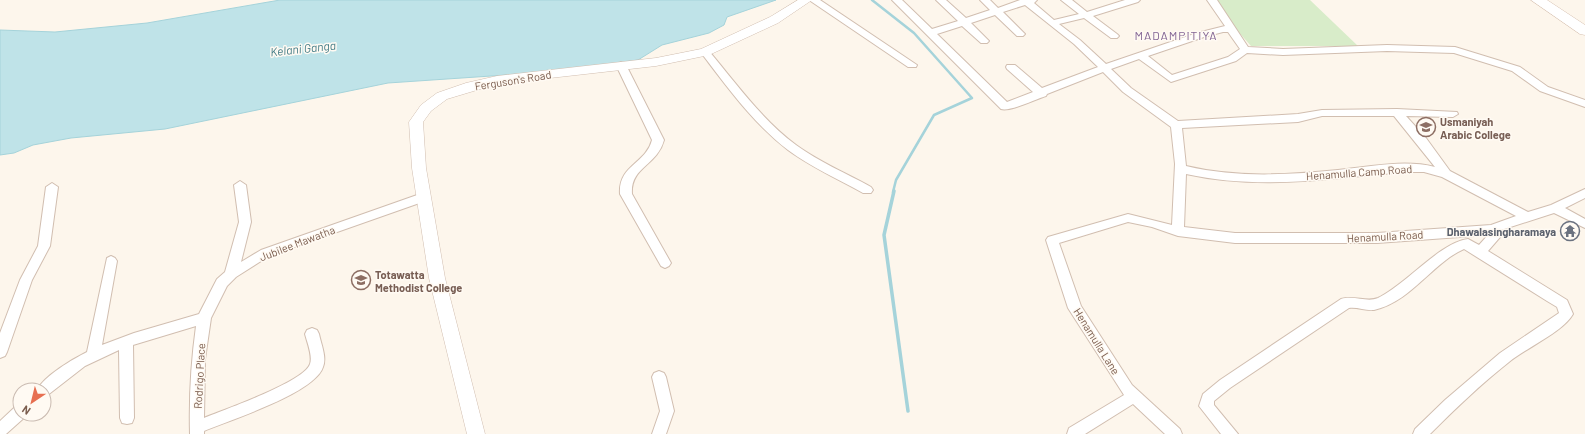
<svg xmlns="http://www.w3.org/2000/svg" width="1585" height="434" viewBox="0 0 1585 434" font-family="Barlow,sans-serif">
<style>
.green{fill:#d8ecc9}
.water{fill:#bfe3e8;stroke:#a5d3da}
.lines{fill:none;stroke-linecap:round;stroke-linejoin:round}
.stream-far1{stroke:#a5d3da;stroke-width:2.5}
.stream{stroke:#a5d3da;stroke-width:3.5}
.minor-casing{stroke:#d1beb0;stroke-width:2}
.tertiary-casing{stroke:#d1beb0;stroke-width:1}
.secondary-casing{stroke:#d6c0b0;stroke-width:1}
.minor{fill:#fff;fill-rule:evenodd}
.tertiary{fill:#fff;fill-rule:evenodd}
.secondary{fill:#fff;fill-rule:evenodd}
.labels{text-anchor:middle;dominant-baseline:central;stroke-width:3;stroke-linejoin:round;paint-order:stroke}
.street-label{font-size:11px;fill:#7a5c4d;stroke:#fffaf3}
.education-label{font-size:11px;font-weight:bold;fill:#785e54;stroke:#fffaf3;text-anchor:start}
.worship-label{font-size:11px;font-weight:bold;fill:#5b616d;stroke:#fffaf3;text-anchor:end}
.neighbourhood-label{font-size:12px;letter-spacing:1px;fill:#846695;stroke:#fffaf3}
.water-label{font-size:12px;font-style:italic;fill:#437c86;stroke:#fffaf3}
</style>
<rect width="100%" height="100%" fill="#fdf6ec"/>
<path class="green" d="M1210,0h100l48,46h-107z"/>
<path class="water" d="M280,0h496l-49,17 -3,8 -15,8 -47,12 -24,15 -73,11 -177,12 -223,46 -94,9 -38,7 -19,8 -14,2v-125l55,2 92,-9z"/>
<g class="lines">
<path class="stream-far1" d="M872,0l42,33 58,65 -38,17 -38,65 -3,12"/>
<path class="stream" d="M894,191l-10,44 24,176"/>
<g class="minor-casing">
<path id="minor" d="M809,0h11l97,65 -1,2h-8z
M892,0h10l30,29 26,-8 -22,-21h10l20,18 24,-8 -10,-10h10l8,8 22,-8h17l-3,3 20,17 25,-6 -18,-14h11l15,12 38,-12h15l-2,2 -45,14 24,18 2,2 -2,2h-6l-27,-20 -25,6 21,16 26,24 91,-31 28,-7 -18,-26h10l31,47 35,2 104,-4 68,2 65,20 28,20 37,13v7l-45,-16 -28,-20 -58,-18 -67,-2 -104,4 -36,-2 -11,8 -65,21 -32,-23 -28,10 20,19 47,33 120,-7 24,-4 75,-1 60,3 1,2 -5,3 -47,-1 20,22 24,33 78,41 23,-7 34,-16v9l-20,10 20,11v9l-31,-15 -56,18 3,5 -13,15 79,49 6,14c-10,18 -47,34 -64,48 -28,22 -54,47 -79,72h-17l2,-5 30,-29 55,-47 59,-40 -2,-6 -10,-6 -83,-52c-32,14 -53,53 -90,61 -8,1 -16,-3 -25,-2l-119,80 -16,13v4l24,29h-17l-22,-28 4,-12 17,-14 121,-81c14,-4 26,4 37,-1 29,-14 61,-55 90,-59l11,6 9,-10 -111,8h-142l-57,-7 -26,-9 -24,-5 -69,21 22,63 51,79 48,44 2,5h-17l-32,-30 -48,30h-18l2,-6 55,-33 -56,-87 -22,-68 2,-3 80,-23 44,11 3,-61 -4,-37 -48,-35 -20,-20 -56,22 -1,2c-10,3 -36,16 -45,13zM1025,5l49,39 24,23 -56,21 -27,-23h-8l-1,2 1,2 26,23 -26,10 -70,-68 25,-8 19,17h6l2,-2 -18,-18 24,-8 22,21h6l2,-2 -22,-22zM1223,32h5l12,17 -12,8 -56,18 -24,-19 56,-19zM1322,116h72l41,51c-31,-8 -66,0 -97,3 -51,5 -101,8 -152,-4l-4,-38 116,-6zM1402,172h22l18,5 74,39 -25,9 -114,8h-142l-51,-6 2,-53c72,16 144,5 216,-2z
M705,49l3,1c28,33 53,69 88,95 23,17 50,28 75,42l2,3 -2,3h-8c-25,-14 -52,-26 -75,-43 -34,-26 -60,-62 -86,-96l-2,-2 2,-2z
M621,62l5,3 38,75c-7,26 -34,27 -32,54l39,69 -2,3 -4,2 -4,-2 -41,-72c-2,-29 26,-30 32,-54l-36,-75z
M240,181l6,4 5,37 -10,40 20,-12 159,-56h8l2,3 -2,3 -159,56 -33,21 -9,9 -16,32 -6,41 -1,59c19,-8 100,-36 106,-54 3,-8 -3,-22 -5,-30l2,-4 5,-2 5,2 2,4c2,10 8,23 4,33 -8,26 -93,53 -119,64v3h-14c-1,-37 1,-72 6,-108l-63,19 1,73 -2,5 -5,1 -5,-1 -2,-5 -1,-68 -34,16 -36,28 -5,2v-6h-7c7,-14 36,-31 50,-38l20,-94 4,-2 4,2 2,3 -15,84 32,-12 65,-19 18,-35 8,-7 14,-50 -5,-37z
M52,183l6,4 -8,59 -18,34 -25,72 -2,4 -5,2v-25l20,-53 18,-34 8,-59z
M659,371l5,2 2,4 8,34 -8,23h-14l8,-23 -8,-34 2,-4z
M20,406v8h6l-1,3 -19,17h-6v-13l15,-14z"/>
</g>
<g class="tertiary-casing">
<path id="tertiary" d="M798,0h14l-34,23 -69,32 -53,11 -159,18 -50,15 -16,12 -8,11 3,46 19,110 40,156h-18l-38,-156 -17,-110 -3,-46 12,-17 16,-12 29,-10 31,-7 159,-18 45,-9 69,-32z"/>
</g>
<g class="secondary-casing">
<path id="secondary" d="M1531,0h16l38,25v10l-5,-1z"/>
</g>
<use href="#minor" class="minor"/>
<use href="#tertiary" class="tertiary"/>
<use href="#secondary" class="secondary"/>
</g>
<defs>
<g id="school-ring" transform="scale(1)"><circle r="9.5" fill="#fffaf3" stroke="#8d6e63" stroke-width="1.5"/><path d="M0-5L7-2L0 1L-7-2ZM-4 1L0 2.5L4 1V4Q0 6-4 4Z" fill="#8d6e63"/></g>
<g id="temple-ring" transform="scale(1)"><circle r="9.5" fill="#fffaf3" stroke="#6b7280" stroke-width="1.5"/><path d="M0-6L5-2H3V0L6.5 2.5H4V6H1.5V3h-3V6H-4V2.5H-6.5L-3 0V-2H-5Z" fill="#6b7280"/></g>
</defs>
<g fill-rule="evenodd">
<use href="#school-ring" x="1426" y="127"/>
<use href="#temple-ring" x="1570" y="231"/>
<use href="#school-ring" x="361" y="280"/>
</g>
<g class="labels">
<g class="street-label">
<text transform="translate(513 80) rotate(-9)">Ferguson's Road</text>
<text transform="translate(1359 172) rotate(-4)">Henamulla Camp Road</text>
<text transform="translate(1385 236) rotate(-3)">Henamulla Road</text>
<text transform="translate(297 243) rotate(-21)">Jubilee Mawatha</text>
<text transform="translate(1097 341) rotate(58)">Henamulla Lane</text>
<text transform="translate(199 376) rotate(-87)">Rodrigo Place</text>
</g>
<g class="education-label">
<text x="1440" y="121">Usmaniyah<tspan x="1440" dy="13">Arabic College</tspan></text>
<text x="375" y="274">Totawatta<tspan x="375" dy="13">Methodist College</tspan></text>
</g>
<g class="worship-label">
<text x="1556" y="231">Dhawalasingharamaya</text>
</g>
<g class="neighbourhood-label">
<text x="1176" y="35">MADAMPITIYA</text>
</g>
<g class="water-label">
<text transform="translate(303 48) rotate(-6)">Kelani Ganga</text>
</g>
</g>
<g transform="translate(32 402) rotate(215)"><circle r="19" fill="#fffaf3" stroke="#cabbb1"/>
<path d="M0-3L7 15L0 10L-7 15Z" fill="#e76f51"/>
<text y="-6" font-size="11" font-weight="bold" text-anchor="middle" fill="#7a5c4d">N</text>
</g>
</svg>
